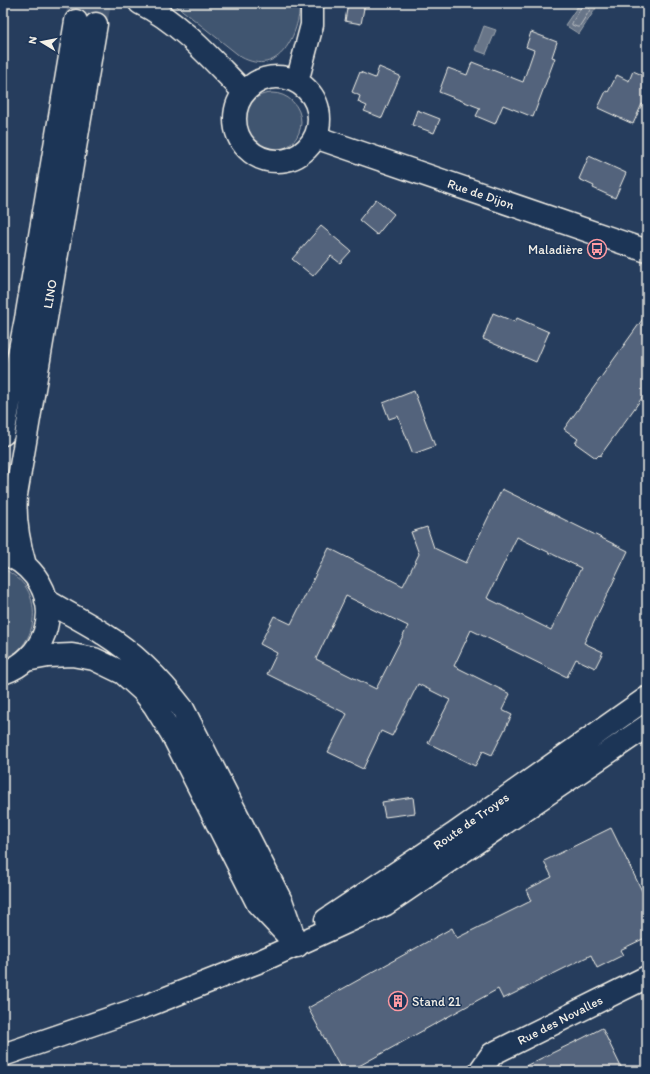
<svg xmlns="http://www.w3.org/2000/svg" width="650" height="1074" viewBox="0 0 650 1074" font-family="Itim,sans-serif">
<style>
.green{fill:#40546f;stroke:#9aa2ac}
.water{fill:#677588;stroke:#9fa7ae}
.lines{fill:none;stroke-linecap:round;stroke-linejoin:round}
.shore{stroke:#bcbfc2;stroke-width:1}
.building{fill:#52647b;stroke:#f4f1e8;fill-rule:evenodd}
.highway-tunnel{stroke:#455872;stroke-width:22;stroke-dasharray:22 11;stroke-linecap:butt}
.minor-casing{stroke:#f4f1e8;stroke-width:25}
.major-casing{stroke:#f4f1e8;stroke-width:25}
.highway-casing{stroke:#f4f1e8;stroke-width:25}
.minor{stroke:#1d3557;stroke-width:22}
.major{stroke:#1d3557;stroke-width:22}
.highway{stroke:#1d3557;stroke-width:22}
.labels{text-anchor:middle;dominant-baseline:central;stroke-width:3;stroke-linejoin:round;paint-order:stroke}
.street-label{font-size:13px;fill:#f4f1e8;stroke:#1d3557}
.poi-label{font-size:13px;fill:#f4f1e8;stroke:#1d3557;text-anchor:end}
</style>
<rect width="100%" height="100%" fill="#263d5d"/>
<filter id="ink" filterUnits="userSpaceOnUse"><feTurbulence type="fractalNoise" baseFrequency=".025" numOctaves="2"/><feDisplacementMap in="SourceGraphic" scale="8" xChannelSelector="R" yChannelSelector="G"/><feConvolveMatrix kernelMatrix="1 2 1 2 8 2 1 2 1" color-interpolation-filters="sRGB"/></filter>
<g filter="url(#ink)">
<path class="green" d="M173,3h127c-1,32 -21,75 -59,54z
M243 122a29 29 0 1 1 58 0a29 29 0 1 1-58 0Z
M3,568c9,6 18,11 24,21 11,19 8,48 -11,63 -4,3 -9,5 -13,8z"/>
<path class="water" d="M580,3h9l7,5 -17,26 -14,-9z
M484,26l12,4 -10,24 -11,-4z"/>
<g class="lines">
<path class="shore" d="M583,3l-1,3 -10,17v2l5,2h2l11,-17 -3,-7"/>
</g>
<path class="building" d="M348,3h17l-4,21 -16,-3z
M531,32l26,10 -5,15 3,1 -22,59 -30,-12 -8,19 -19,-8 4,-8 -41,-16 9,-24 19,7 5,-13 51,20 11,-32 -8,-3z
M379,67l21,9 -18,42 -18,-7 3,-5 -9,-4 2,-6 -8,-4 8,-20 15,6z
M633,71l14,6v29l-5,-2 -9,20 -35,-16 8,-17 2,1 9,-17 12,6z
M417,110l23,9 -6,14 -22,-8z
M589,156l37,17 -11,25 -22,-10 1,-2 -15,-7z
M376,199l18,15 -17,21 -18,-15z
M321,226l30,25 -11,12 -9,-7 -18,20 -21,-17z
M493,313l22,9 2,-4 32,14 -13,30 -53,-23z
M647,313v78l-47,65 -1,-1 -3,3 -21,-15 3,-4 -14,-10z
M414,391l21,55 -22,8 -15,-38 -9,3 -6,-16z
M502,489l126,62 -44,92 19,9 -8,16 -19,-9 -9,18 -96,-47 -17,36 56,28 -8,16 10,5 -20,40 -9,-4 -8,15 -47,-23 22,-43 -32,-16 -26,52 -11,-5 -18,38 -35,-17 19,-38 -80,-40 10,-21 -17,-9 14,-28 17,8 38,-76 74,38 16,-32 -8,-22 16,-5 7,21 32,15zM517,537l64,31 -30,62 -64,-32zM346,596l62,30 -32,63 -60,-30z
M413,797l2,16 -30,4 -3,-15z
M611,828l36,73v36l-27,13 3,5 -26,13 -6,-13 -88,44 -5,-10 -148,82h-8l-34,-63 144,-80 5,10 74,-37 -5,-11 26,-13 -8,-16z
M602,1028l21,43h-108l68,-33z"/>
<g class="lines">
<path class="highway-tunnel" d="M76,21l3,-18
M96,24l4,-21"/>
<g class="minor-casing">
<path id="minor" d="M140,3c41,20 72,57 104,89
M235 119a42 42 0 1 1 84 0a42 42 0 1 1-84 0Z
M297,82l15,-57v-22
M315,137l332,114
M480,1071l12,-17 155,-77"/>
</g>
<g class="major-casing">
<path id="major" d="M326,920l127,-85 194,-137
M3,1055l146,-50 114,-45 123,-56 261,-178"/>
</g>
<g class="highway-casing">
<path id="highway" d="M3,434l23,-115 50,-298
M3,554c13,3 24,12 32,22 27,36 9,83 -32,97
M25,565c-7,-24 -11,-45 -9,-70l80,-471
M46,600c19,12 40,22 58,34 32,20 57,46 79,75l99,194 15,43
M26,660l22,-4 24,-1 22,4 29,14 20,18 11,14 18,29 86,170 33,35"/>
</g>
<use href="#minor" class="minor"/>
<use href="#major" class="major"/>
<use href="#highway" class="highway"/>
</g>
</g>
<defs>
<g id="bus-ring" transform="scale(1)"><circle r="9.5" fill="#1d3557" stroke="#ff9aa2" stroke-width="1.5"/><path d="M-5-6H5V4H4V6H2V4H-2V6H-4V4H-5ZM-3.5-4V0h7V-4ZM-3.5 1.2v1.5H-2V1.2ZM2 1.2v1.5H3.5V1.2Z" fill="#ff9aa2"/></g>
<g id="building-ring" transform="scale(1)"><circle r="9.5" fill="#1d3557" stroke="#ff9aa2" stroke-width="1.5"/><path d="M-4-6H4V6H1V3H-1V6H-4ZM-2.5-4.3h1.7v1.8h-1.7ZM.8-4.3h1.7v1.8H.8ZM-2.5-1h1.7V.8h-1.7ZM.8-1h1.7V.8H.8Z" fill="#ff9aa2"/></g>
</defs>
<g fill-rule="evenodd">
<use href="#bus-ring" x="597" y="249"/>
<use href="#building-ring" x="398" y="1001"/>
</g>
<g class="labels">
<g class="street-label">
<text transform="translate(481 194) rotate(19)">Rue de Dijon</text>
<text transform="translate(50 294) rotate(-80)">LINO</text>
<text transform="translate(471 821) rotate(-35)">Route de Troyes</text>
<text transform="translate(560 1020) rotate(-27)">Rue des Novalles</text>
</g>
<g class="poi-label">
<text x="583" y="249">Maladière</text>
<text x="412" y="1001" text-anchor="start">Stand 21</text>
</g>
</g>
<rect width="650" height="1074" fill="none" stroke="#1d3557" stroke-width="16"/>
<rect x="8" y="8" width="634" height="1058" fill="none" stroke="#f4f1e8" stroke-width="1.5" filter="url(#ink)"/>
<g transform="translate(42 42) rotate(280)" stroke="#1d3557" stroke-width="3" paint-order="stroke">
<path d="M0-3L7 15L0 10L-7 15Z" fill="#f4f1e8"/>
<text y="-6" font-size="11" font-weight="bold" text-anchor="middle" fill="#f4f1e8">N</text>
</g>
</svg>
